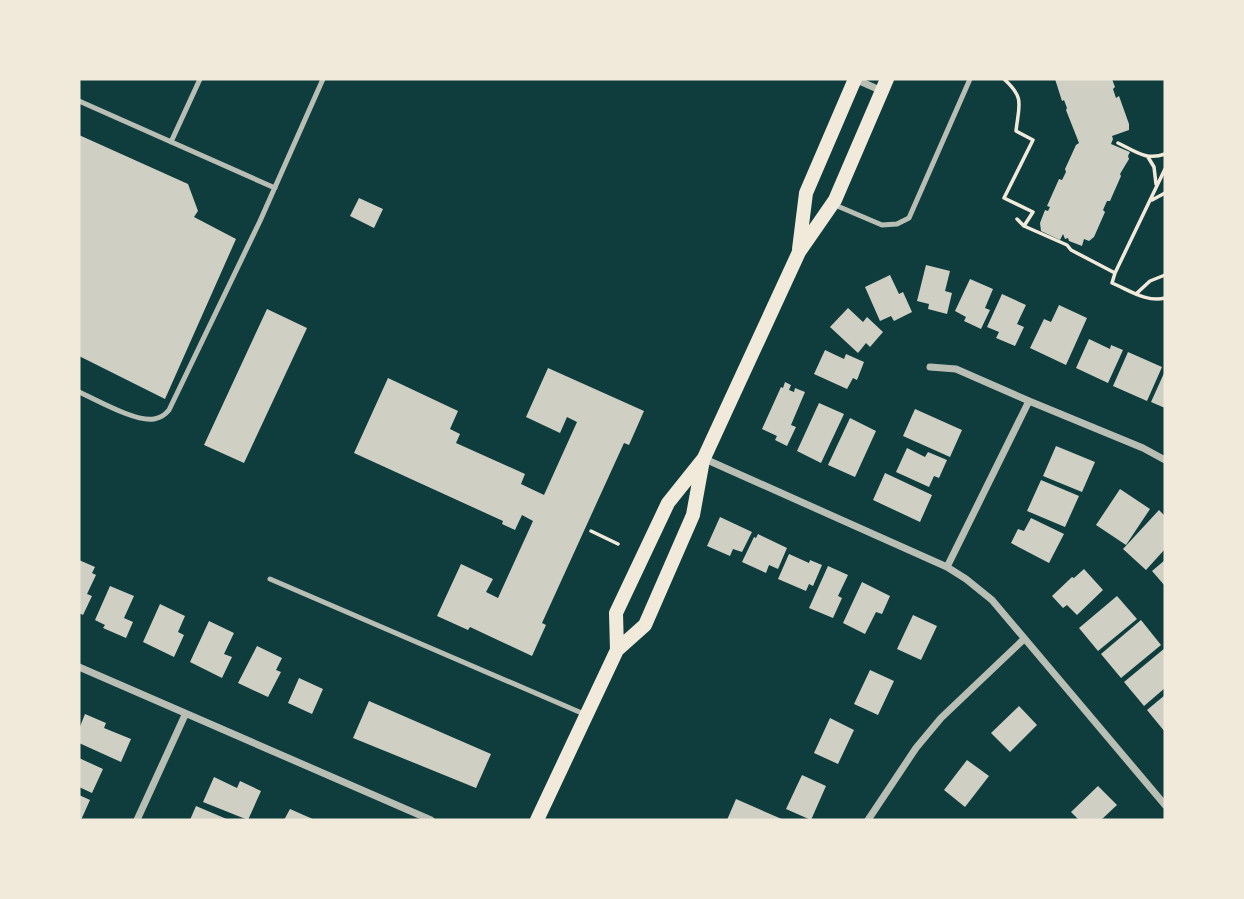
<svg xmlns="http://www.w3.org/2000/svg" width="1244" height="899" viewBox="0 0 1244 899" font-family="Overpass,sans-serif">
<style>
.building{fill:#cfcfc3}
.lines{fill:none;stroke-linecap:round;stroke-linejoin:round}
.path{stroke:#f1e9da;stroke-width:3.5}
.service{stroke:#b8beb3;stroke-width:5}
.minor{stroke:#b8beb3;stroke-width:7}
.secondary{stroke:#f1e9da;stroke-width:14}
</style>
<rect width="100%" height="100%" fill="#0f3d3e"/>
<path class="building" d="M1055,79h57l3,8 -2,2 3,9 3,-2 10,28v6l-17,6 1,3 -2,5 19,8 -2,4 1,3 -9,15 1,2 -11,25h-3l-4,9 2,2 -11,25 -5,4 -5,-2 -2,7 -13,-5 -1,-3 -3,1 -2,-5 -3,6 -19,-9 -1,-8 5,-13 3,1 2,-4 -3,-1 12,-27 3,1 4,-8 -1,-3 11,-24 3,-2 -13,-33 1,-2 -3,-8 -2,1z
M79,135l109,49 10,27 -4,6 42,22 -71,160 -86,-43z
M359,198l24,11 -9,19 -24,-12z
M926,265l24,6 -5,20 7,2 -5,21 -19,-5 1,-5 -12,-3z
M890,275l9,19 4,-2 9,20 -18,9 -3,-5 -11,5 -15,-34z
M970,279l23,10 -8,19 5,2 -9,19 -17,-8 2,-4 -11,-6z
M1002,294l24,11 -9,19 7,3 -9,19 -19,-8 3,-6 -12,-5z
M1059,305l28,13 -21,47 -36,-17 14,-29 7,3z
M848,308l15,14 4,-5 16,15 -13,15 -4,-4 -8,10 -28,-26z
M267,309l40,19 -63,135 -40,-18z
M1089,339l21,10 1,-4 12,5 -15,33 -32,-15z
M825,350l19,9 2,-5 18,8 -7,18 -4,-2 -6,11 -33,-15z
M1128,352l34,15 -15,34 -34,-15z
M548,368l96,43 -15,34 -5,-2 -82,180 4,2 -14,31 -62,-29 -2,3 -31,-14 24,-52 32,15 -7,13 12,6 35,-77 -11,-6 -7,15 -13,-6 1,-3 -149,-68 34,-75 70,33 -8,18 10,5 -4,9 69,31 -4,10 23,11 33,-73 -10,-5 -7,16 -34,-16z
M1165,371v37l-14,-6z
M785,382l6,3 -2,5 5,2 1,-4 10,4 -14,33 5,2 -9,19 -12,-6 2,-4 -15,-7 19,-42 2,1z
M819,403l25,11 -23,49 -24,-12z
M915,409l47,21 -12,27 -47,-21z
M850,418l26,13 -21,46 -27,-12z
M1056,446l39,16 -13,30 -39,-16z
M907,448l18,9 3,-5 19,8 -8,18 -5,-2 -5,11 -33,-15z
M885,473l47,22 -12,27 -47,-22z
M1041,480l38,16 -14,31 -38,-16z
M1120,489l30,20 -24,36 -30,-20z
M1159,510l6,6v33l-19,21 -23,-21z
M720,517l32,15 -10,20 -9,-3 -3,7 -23,-10z
M1031,518l33,16 -15,29 -38,-20 7,-14 6,2z
M758,534l29,14 -9,21 -9,-4 -3,8 -24,-11 12,-25 2,1z
M789,554l20,9 1,-3 12,5 -9,21 -4,-2 -3,7 -28,-12z
M79,560l16,7 -3,6 4,2 -9,19 5,2 -9,19 -4,-2z
M1165,560v26l-13,-15z
M828,566l20,9 -10,21 4,2 -9,20 -24,-10z
M1084,569l19,21 -26,25 -10,-10 -4,3 -11,-12 20,-19 2,1z
M862,582l28,14 -8,18 -6,-2 -11,22 -22,-11z
M110,586l24,10 -10,22 9,4 -7,16 -23,-10 2,-3 -10,-5z
M1117,596l20,23 -39,32 -19,-23z
M160,604l25,12 -7,16 6,3 -10,22 -31,-15z
M913,615l24,11 -16,34 -24,-11z
M1141,620l20,25 -40,33 -20,-24z
M209,621l25,12 -10,21 8,3 -10,21 -32,-16z
M257,646l25,12 -6,12 5,2 -13,25 -30,-14z
M1165,648v40l-21,18 -20,-24z
M870,670l24,11 -16,34 -24,-11z
M299,678l24,11 -11,25 -24,-11z
M1165,695v37l-18,-22z
M369,701l122,53 -15,34 -123,-50z
M1019,706l18,19 -27,27 -19,-19z
M85,714l21,9 -2,5 27,11 -10,23 -42,-19v-14z
M830,718l24,12 -16,34 -24,-11z
M79,758l24,11 -11,24 -13,-6z
M967,760l22,16 -24,31 -21,-17z
M802,775l24,11 -15,34 -25,-11z
M214,777l23,11 3,-7 21,10 -13,29 -45,-18z
M1098,786l19,19 -16,15h-22l-8,-8z
M79,795l11,5 -9,20h-2z
M736,799l48,21h-57z
M196,806l33,14h-39z
M290,809l25,11h-31z"/>
<g class="lines">
<path class="path" d="M1004,79c21,19 15,25 12,52l17,9 -29,58 29,14 -9,14
M1118,143c17,8 28,18 47,11
M1148,157l6,10 2,17
M1152,200l13,-7
M1017,219l7,7 43,19 4,5 44,23 50,-104
M1115,273l-3,10c17,7 35,20 53,15
M1137,293l13,-12 15,-6
M591,531l27,13"/>
<path class="service" d="M79,101l196,87
M171,142l29,-63
M835,205l47,20 15,-1 12,-6 61,-139
M79,392c18,8 56,30 75,27 6,-1 11,-4 15,-9l91,-189 63,-142
M270,579l314,135"/>
<path class="minor" d="M855,79l27,12
M930,367l26,2 73,32 114,47 22,12
M705,459l242,108 19,12 26,21 173,205
M947,567l82,-166
M79,667l352,153
M137,820l48,-105
M868,820l48,-72 25,-30 83,-79"/>
<path class="secondary" d="M799,249l7,-56 49,-114
M617,650l-1,-37 52,-110 36,-45 95,-206 36,-52 52,-121
M537,820l80,-170 28,-25 48,-110 10,-55"/>
</g>
<rect width="1244" height="899" fill="none" stroke="#f1e9da" stroke-width="161"/>
</svg>
